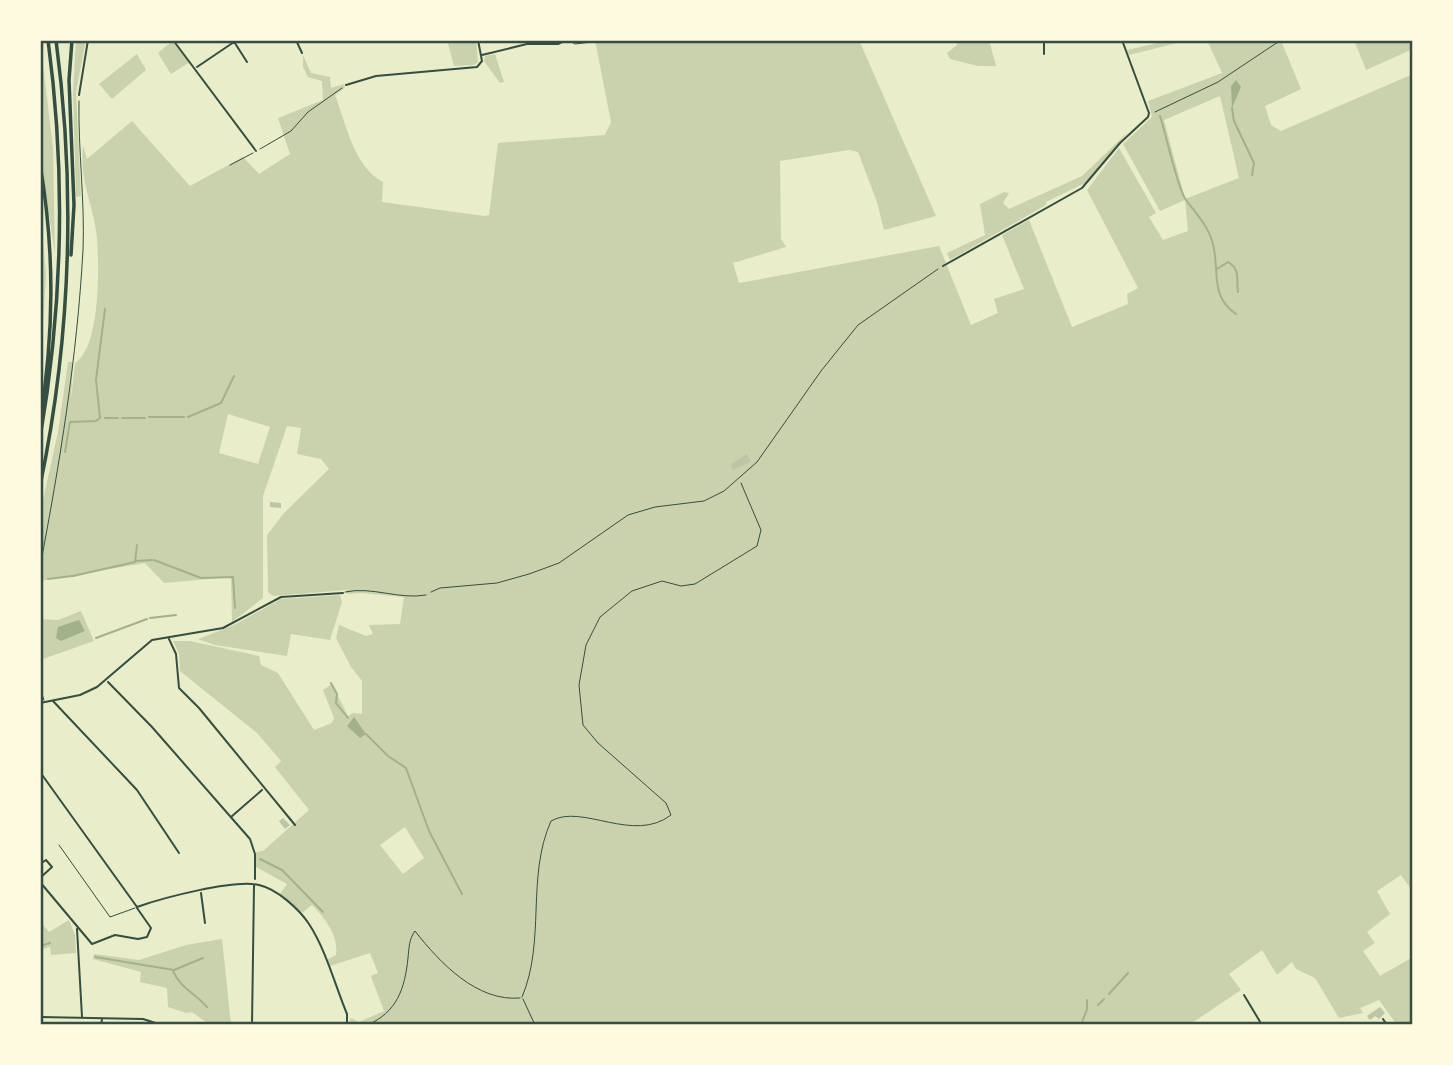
<svg xmlns="http://www.w3.org/2000/svg" width="1453" height="1065" viewBox="0 0 1453 1065" font-family="Helvetica,sans-serif">
<style>
.green{fill:#cad2ad;fill-rule:evenodd}
.water{fill:#a3b18a}
.lines{fill:none;stroke-linecap:round;stroke-linejoin:round}
.stream{stroke:#a3b18a;stroke-width:2}
.building{fill:#bcc5a7}
.path{stroke:#344e41;stroke-width:1}
.service{stroke:#344e41;stroke-width:1}
.minor{stroke:#344e41;stroke-width:2}
.trunk{stroke:#344e41;stroke-width:3.5}
.neatline{fill:none;stroke:#344e41;stroke-width:2.5}
</style>
<rect width="100%" height="100%" fill="#e9edc9"/>
<path class="green" d="M40,40l13,108 2,106 -15,-99z
M76,40h10l-10,52 5,104 -5,1 -3,-105z
M447,40h29l2,22 -4,3 -20,1z
M595,40h264l77,176 -52,14 -7,-28 -19,-50 -9,-2 -69,11 1,78 5,8 -53,16 6,20 200,-37 32,79 27,-12 -4,-14 30,-10 -22,-54 27,-15 43,107 56,-23 -1,-10 11,-6 -51,-98 32,-42 37,65 -7,4 14,23 25,-9 -3,-31 -25,11 -37,-67 29,-27 -4,-16 74,-28 -15,-33h79l-4,3 19,46 -36,17 6,19 10,6 132,-57v818l-12,-17 -24,16 13,23 -23,18 8,11 -12,8 17,25 33,-19v68h-16l-18,-25 -19,8 3,5 -24,5 -24,-40 -19,-9 -4,-7 -15,13 -15,-25 -33,24 12,16 -52,35h-841l3,-7 8,4 25,-11 -13,-35 7,-3 -8,-20 -40,13 -3,-6 9,-5c3,-19 -11,-37 -24,-50l-10,8 -22,-19 7,-10 -31,-17v-15l7,-1 46,-41 -34,-43 6,-6 -24,-28 -77,-62 -1,-17 -6,-13h17l69,15 2,9 17,8 36,57 18,-7 2,-5 -11,-28 9,-6 16,32 5,-3 9,1v-33l-11,-14 -15,-29 3,-13 27,11 7,-2 -4,-9 31,-1 4,-27 -43,-4 -14,1 -1,-4 -73,6 -5,-4 -1,-57 17,-22 45,-44 -8,-10 -24,-5 4,-26 -14,-2 -24,70v102l-31,24 -1,-45 -67,6 -19,-20 -105,18v-67l18,-82 10,-70h5l-2,37 4,-36c26,-17 24,-97 22,-125 -3,-33 -18,-56 -14,-92l4,13 45,-38 58,65 53,-29 16,17 31,-20 -12,-36 45,-18 -1,-19 -14,-4 -5,-10v-12l8,18 19,4 1,11 13,-4 1,4 -10,7c11,29 19,72 48,87l-1,20 102,14 5,-1 9,-72 107,-8 6,-13zM1220,96l19,82 -54,21 -21,-79zM228,414l42,13 -12,37 -39,-11zM405,827l19,31 -21,16 -23,-29z
M956,40h33l7,26h-18l-28,-7 -3,-6 10,-8z
M1171,40h18l-60,15 -2,-5z
M1354,40h57l2,9 -47,21z
M172,41l18,21 -19,12 -13,-21z
M137,54l9,16 -34,29 -13,-15z
M495,54l9,28 -4,1 -16,-22 1,-5z
M1128,132l-41,50 -41,20v3l-96,55 -3,-7 38,-18 -5,-31 24,-12 5,1 -6,10 6,6 73,-33z
M40,201l6,74 -6,100z
M340,595l2,7 -12,38 -39,-6 -4,22 -72,-11 -17,-6 36,-14 47,-26z
M81,611l13,30 -54,19v-41l18,1z
M69,920l6,15 1,18 -25,2 -1,-8 -10,3v-29l9,11z
M222,939l9,86h-21l-18,-13 -6,1 -18,-6 -1,-19 -27,-6 1,-10 -48,-13 1,-5 45,6 47,-15z"/>
<path class="water" d="M1236,80l5,7 -9,21 -1,-22z
M79,620l6,11 -24,10 -5,-3 2,-11z
M354,717l12,17 -6,4 -13,-12z"/>
<g class="lines">
<path class="stream" d="M1232,108l2,13 20,42 -2,12
M1160,116c6,18 17,72 26,84 9,12 22,26 26,41 9,27 -4,54 24,73
M1217,269l11,-7c13,8 8,17 10,30
M149,417h35
M188,417l33,-14 13,-27
M100,418l-4,-38 9,-71
M105,418h13
M122,418h23
M65,452l5,-30 26,-1 4,-3
M154,560l47,18 32,-1 2,31
M135,561l17,-1
M73,576l62,-14 2,-17
M48,579l24,-3
M150,618l26,-3
M96,638l51,-19
M331,683l6,11 -1,9 12,15
M366,734l22,22 18,12 23,63 33,63
M260,859l22,11 41,42
M40,946l10,-3
M95,957l79,13 29,-12
M173,971c8,18 22,22 34,36
M1109,994l19,-21
M1098,1005l6,-6
M1081,1025l6,-16v-9"/>
</g>
<path class="building" d="M747,454l4,8 -19,8 -1,-6z
M270,502l11,1v5l-11,-1z
M283,818l7,7 -5,4 -6,-8z
M1380,1007l5,6 -6,6 -4,-3 -5,4 -3,-4z"/>
<g class="lines">
<path class="path" d="M1155,112l63,-30 60,-40
M260,149l31,-18 17,-19 34,-24
M230,165l23,-12
M40,567c20,-105 37,-209 43,-317 2,-50 -5,-100 -4,-149
M431,592l9,-4 57,-5 32,-9 30,-11 69,-48 27,-8 49,-6 20,-10 33,-29 64,-91 37,-46 80,-56
M522,997c24,-56 4,-120 29,-176 31,-18 82,23 120,-6l-5,-12 -68,-60 -15,-18 -4,-40 7,-40 14,-28 32,-26 30,-10 19,5 14,-2 62,-38 4,-16 -20,-47
M523,999l12,26
M367,1025c30,-12 38,-37 41,-67 1,-10 1,-19 7,-27 25,32 62,71 105,67"/>
<path class="service" d="M568,40l7,4 17,-2
M1281,41l1,-1
M345,592c27,-6 54,8 81,3
M40,688l4,12
M59,845l51,72 25,-9"/>
<path class="minor" d="M173,40l83,111
M233,40l14,22
M296,40l6,13
M1044,40v14
M482,55l45,-11h31l8,-4
M197,67l37,-25
M346,85l30,-9 101,-9 5,-6 -4,-21
M79,95l9,-55
M943,266l139,-78 38,-45 28,-26 1,-4 -27,-73
M169,639l7,15 3,34 20,20 96,117
M108,682l44,45 98,112 5,15v25
M53,701l84,89 42,63
M40,703l40,-8 17,-8 55,-47 71,-12 58,-31 62,-4
M40,772l97,135c25,-9 97,-28 122,-22 18,4 40,24 50,39 17,26 26,61 38,90v11
M231,817l31,-27
M40,864l6,-4 6,7 -12,11
M40,882l52,62 23,-9 23,4 9,-2 4,-9 -14,-20
M201,893l4,30
M77,929l5,88
M1244,995l18,30
M40,1017l103,2 19,6
M1383,1019l4,6
M101,1025l1,-6
M252,1025l2,-139"/>
<path class="trunk" d="M40,164c15,88 14,170 0,258
M71,255l3,-50 -5,-125 3,-40
M40,438c23,-133 26,-264 8,-398
M40,486c31,-148 36,-295 16,-446"/>
</g>
<rect width="1453" height="1065" fill="none" stroke="#fefae0" stroke-width="84"/>
<rect x="42" y="42" width="1369" height="981" class="neatline"/>
</svg>
